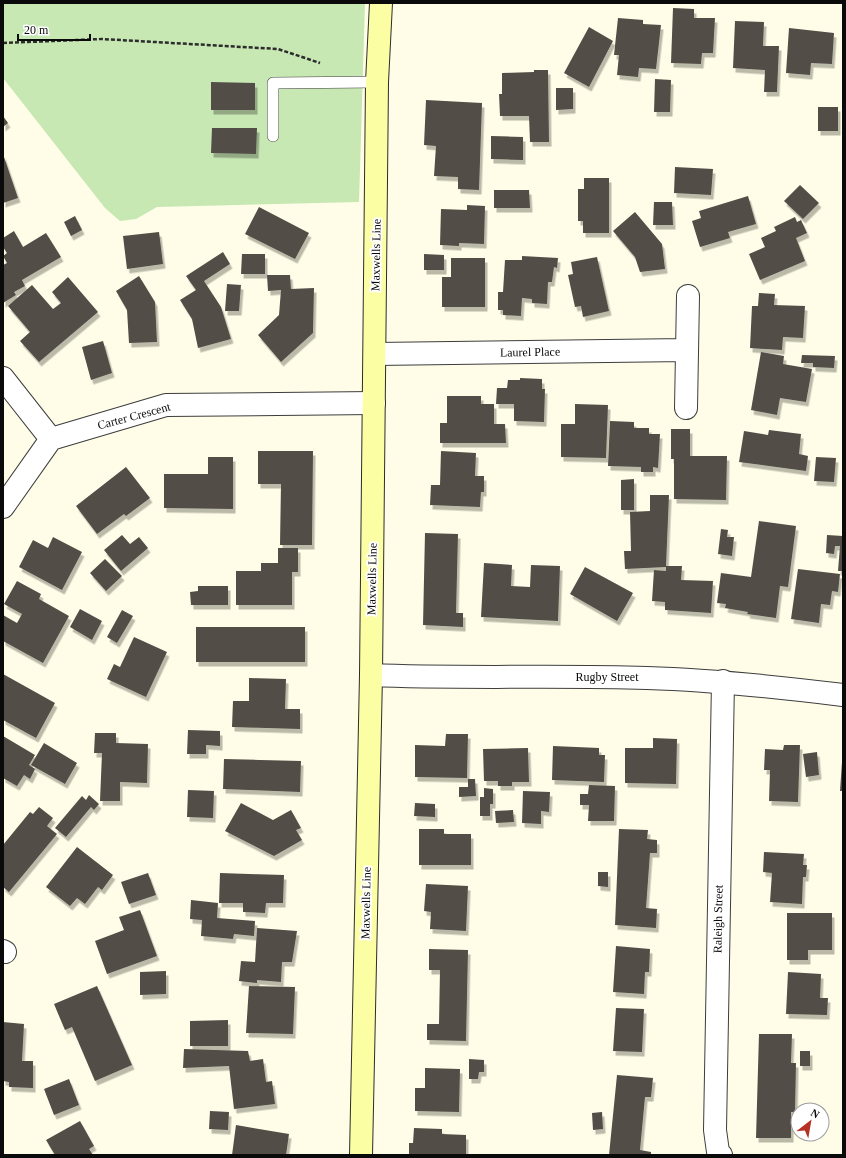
<svg xmlns="http://www.w3.org/2000/svg" width="846" height="1158" viewBox="0 0 846 1158" font-family="'Times New Roman',serif">
<style>
.green{fill:#c7e7b3}
.building{fill:#524d47;filter:url(#shadow)}
.lines{fill:none;stroke-linecap:round;stroke-linejoin:round}
.service-casing{stroke:#3d3d3d;stroke-width:12}
.minor-casing{stroke:#3d3d3d;stroke-width:24}
.tertiary-casing{stroke:#3d3d3d;stroke-width:24}
.secondary-casing{stroke:#2c2c2c;stroke-width:24}
.path{stroke:#2c2c2c;stroke-width:2.5;stroke-dasharray:4 2;stroke-linecap:butt}
.service{stroke:#fff;stroke-width:11}
.minor{stroke:#fff;stroke-width:22}
.tertiary{stroke:#fff;stroke-width:22}
.secondary{stroke:#fcfea3;stroke-width:22}
.labels{text-anchor:middle;dominant-baseline:central;stroke-width:4;stroke-linejoin:round;paint-order:stroke}
.street-label{font-size:12px;fill:#0a0a0a;stroke:#fff}
</style>
<defs>
<filter id="shadow"><feDropShadow dx="2.5" dy="4.5" stdDeviation="0" flood-color="#0004"/></filter>
</defs>
<rect width="100%" height="100%" fill="#fffde7"/>
<path class="green" d="M3,3h362l-6,199 -202,5 -21,12 -16,2 -15,-13 -102,-130z"/>
<path class="building" d="M673,8l21,1v9h21l-2,35h-11l-1,11 -30,-1z
M618,18l25,2v4l18,1 -5,44 -17,-1 -1,9 -21,-2 2,-20h-5z
M735,21l29,1 -1,24h16l-2,46h-13l1,-22 -32,-2z
M589,27l24,14 -24,46 -25,-14z
M789,28l45,5 -2,31 -21,-1 -1,12 -24,-2z
M534,70h14l1,72h-19l-1,-26h-29l-1,-22h3v-21l32,-1z
M655,79l16,1 -1,32h-16z
M211,82l44,1v27h-44z
M556,88h17v21l-17,1z
M426,100l56,3 -3,87 -21,-1v-12l-24,-1 2,-30 -12,-1z
M818,107h20v24h-20z
M3,116l5,7 -5,4z
M212,128h45l-1,26 -45,-1z
M491,136l32,1v23l-32,-1z
M3,154l15,44 -15,5z
M675,167l38,2 -2,26 -37,-2z
M584,178h25v55h-26v-12h-5v-32h6z
M800,185l19,18 -16,16 -19,-18z
M494,190h35l1,18h-36z
M748,196l8,28 -28,8 2,6 -30,9 -8,-26 9,-3 -2,-7z
M654,202h18l1,23h-20z
M467,205l18,1 -1,38 -25,-1v3l-19,-1 1,-36 26,1z
M259,207l50,26 -14,26 -50,-25z
M635,212l27,32 3,25 -25,3 -5,-15 -22,-26z
M75,216l7,14 -11,6 -7,-14z
M795,217l2,5 4,-2 6,13 -11,5 9,23 -45,19 -11,-26 16,-7 -4,-9 15,-7 -2,-4z
M14,231l9,16 23,-14 15,24 -39,23 3,6 -11,6 2,3 -13,8v-38l4,-2 -4,-7 4,-3 -4,-6v-9z
M159,232l4,32 -36,5 -4,-33z
M223,252l7,12 -26,17 17,26 10,32 -33,9 -6,-29 -12,-19 16,-10 -10,-14z
M242,254h23v20h-24z
M424,254l20,1v15h-20z
M522,256l36,2 -1,10 -3,-1 -2,15h-4l-1,22 -15,-1v-4l-10,-1 -1,18 -18,-1v-5h-5v-18h5l2,-32h17z
M597,257l12,54 -26,6 -2,-11 -6,1 -7,-32 5,-1 -2,-12z
M451,258h34v49h-43v-30h9z
M267,275h23l1,14 23,-1 -1,45 -32,29 -23,-27 21,-20 2,-25 -13,1z
M139,276l16,26 2,40 -28,1 -2,-33 -11,-19z
M68,277l30,35 -59,50 -19,-21 10,-9 -22,-26 24,-21 21,24 8,-6 -9,-11z
M227,284l14,1 -2,26h-14z
M759,293l16,1 -1,11 31,1 -2,32 -20,-1 -1,13 -32,-2 2,-42h6z
M103,341l9,32 -21,7 -9,-33z
M761,352l23,4 -1,8 29,5 -6,33 -26,-4 -3,17 -26,-5z
M802,355l33,1 -1,12 -21,-1v-4h-12z
M520,378l22,1v10h3l-1,33 -30,-1v-17h-18l1,-16h10l1,-8h12z
M447,396h34v8h13v20h11l1,19h-66v-20h7z
M575,404l33,1 -2,53 -45,-1v-33h14z
M610,421l24,1v6h15v6h11l-2,34 -5,-1v5h-12v-5l-33,-1z
M671,429h19v27h37l-1,44 -52,-1v-40h-3z
M769,430l32,4 -2,20 9,2 -2,15 -67,-9 5,-31 24,4z
M258,451h55l-1,94h-32l1,-61h-23z
M441,451l35,2 -1,23h9v16h-3l-1,15 -50,-2 1,-20h9z
M208,457h25v52l-69,-1v-34h44z
M816,457l20,1 -2,24 -20,-1z
M126,467l24,31 -24,18 -2,-2 -27,20 -21,-28z
M634,479v31h-13v-30z
M650,495h19l-3,71h16l-1,14 32,1 -2,32 -46,-3v-8l-13,-1 2,-31 12,1v-4l-41,2 -1,-18h7l-1,-39 20,-1z
M759,521l37,5 -8,61 -8,-1 -4,32 -29,-4 1,-2 -23,-4 1,-4 -9,-1 4,-30 30,4z
M721,529l7,1 -1,7h7l-2,19 -14,-2z
M425,533l33,1 -2,79h7v14l-40,-2z
M122,535l8,9 9,-7 9,11 -27,23 -17,-21z
M827,535l16,1v35h-5l2,-25h-5l-1,8 -8,-1z
M53,537l29,15 -20,38 -43,-23 14,-27 15,8z
M278,548h20v24h-6v33h-56v-34h25v-8h17z
M105,559l17,17 -16,15 -16,-18z
M484,563l28,2 -1,21 19,1 1,-22 29,1 -2,55 -77,-4z
M585,567l48,26 -16,28 -47,-27z
M798,569l42,5 -2,18 -6,-1 -2,14 -9,-1 -2,19 -28,-4z
M17,581l24,13 -2,5 30,17 -26,47 -40,-22v-26l14,8 5,-9 -18,-10z
M198,586h30v19h-37l-1,-13 8,-1z
M80,609l22,12 -10,19 -22,-13z
M122,610l11,6 -16,27 -10,-6z
M196,627h109v35h-109z
M134,637l33,15 -21,45 -39,-18 7,-15 6,3z
M3,674l52,29 -19,35 -33,-18z
M249,678l37,1 -1,30h15v20l-68,-2 1,-26h16z
M188,730l32,1v15l-14,-1v9h-19z
M95,733h21v10l32,1 -1,39 -27,-1v19h-20l2,-48h-8z
M446,734h22l-1,44 -52,-1v-32l30,1z
M3,736l32,19 -6,10 6,4 -5,10 -6,-4 -7,11 -14,-8z
M653,738l24,1 -1,45 -51,-1v-35h28z
M44,743l33,20 -12,21 -34,-19z
M784,745h16l-2,57 -29,-1 1,-31h-6l1,-21 18,1z
M553,746l46,2v7h6l-1,27 -52,-2z
M528,748l1,34h-17v4h-14v-5h-14l-1,-32z
M817,752l2,23 -13,2 -3,-23z
M224,759l77,2 -1,31 -77,-3z
M842,762h1v29h-3z
M468,779h7l1,17 -17,1v-10h9z
M589,785l26,1 -1,35h-26l1,-16h-9v-11h8z
M484,788l9,1v15h-3v12h-10v-19h4z
M188,790l26,1 -1,27 -26,-1z
M523,791l27,1 -1,20 -8,-1v13l-19,-1z
M89,795l10,9 -5,6 -3,-3 -25,30 -11,-9 27,-32 4,4z
M241,803l32,17 18,-10 10,18 -5,2 6,10 -28,16 -49,-25z
M415,803l20,1v13l-21,-1z
M39,807l14,11 -6,8 10,8 -48,58 -6,-5v-42l27,-33 3,2z
M513,810l1,12 -18,1 -1,-12z
M419,829h25v5h27v31h-52z
M619,829l29,1 -1,9 10,1v13h-7l-4,55 11,1 -1,19 -41,-3z
M77,847l36,28 -11,15 -4,-3 -13,17 -8,-6 -7,8 -24,-19z
M764,852l40,2 -1,11h4l-1,12h-3l-1,27 -32,-2 2,-29 -9,-1z
M598,872h10v15l-10,-1z
M148,873l8,22 -27,9 -8,-22z
M220,873l64,2 -1,28h-17l-1,10 -22,-1v-9h-24z
M426,884l42,2 -2,45 -36,-2 1,-17 -7,-1z
M191,900l27,3 -1,15 38,3 -1,15 -20,-2 -1,5 -32,-3 1,-16 -12,-1z
M140,910l17,46 -50,18 -12,-33 29,-11 -5,-13z
M787,913h45v37h-24v10h-21z
M257,928l40,3 -5,31h-10l-1,20 -24,-2v3l-18,-2 2,-20 14,1z
M616,946l34,3 -1,23h-4l-1,22 -31,-2z
M429,949l39,1 -2,91 -39,-1v-16h12l1,-54h-11z
M166,971v23l-26,1v-23z
M788,972l33,2 -1,24h8l-1,17 -41,-1z
M97,986l35,79 -37,16 -23,-54 -7,3 -11,-26z
M249,986l46,1 -2,47 -47,-1z
M616,1008l28,1 -2,43 -29,-1z
M228,1020v26h-38v-25z
M3,1022l21,2 -2,37h11v27l-24,-1v-5l-6,-1z
M759,1034h33l-1,29h5l-1,49h-4v26h-35z
M184,1049l64,2 2,10 13,-2 3,23 6,-1 3,23 -41,5 -5,-43 -46,2z
M800,1051h10v15h-10z
M469,1059l15,1v12h-5l-1,7h-9z
M425,1068l35,1 -1,43 -44,-1v-23h10z
M617,1075l36,3 -2,19h-6l-5,53 11,2v3h-42z
M69,1079l10,26 -25,10 -10,-26z
M210,1111l19,1 -1,18 -19,-1z
M602,1112l1,17 -10,1 -1,-17z
M80,1121l14,25 -5,3 4,6h-38l-9,-15z
M236,1125l53,9 -3,21h-54z
M414,1128l28,1v5l24,1v20h-57v-12h4z"/>
<g class="lines">
<g class="service-casing">
<path id="service" d="M273,136v-53l104,-1"/>
</g>
<g class="minor-casing">
<path id="minor" d="M375,354l311,-4
M3,378l48,61
M686,408l2,-112
M3,507l48,-68 115,-34 208,-2
M3,951l2,1
M721,1155l-3,-3 -3,-22 8,-449"/>
</g>
<g class="tertiary-casing">
<path id="tertiary" d="M371,675c92,4 184,0 276,3 66,2 131,9 196,17"/>
</g>
<g class="secondary-casing">
<path id="secondary" d="M361,1155l10,-480 6,-593 4,-79"/>
</g>
<path class="path" d="M3,43l99,-4 176,10 42,14"/>
<use href="#service" class="service"/>
<use href="#minor" class="minor"/>
<use href="#tertiary" class="tertiary"/>
<use href="#secondary" class="secondary"/>
</g>
<g class="labels">
<g class="street-label">
<text transform="translate(376 255) rotate(-89)">Maxwells Line</text>
<text transform="translate(530 352) rotate(-1)">Laurel Place</text>
<text transform="translate(134 416) rotate(-15)">Carter Crescent</text>
<text transform="translate(372 579) rotate(-89)">Maxwells Line</text>
<text x="607" y="677">Rugby Street</text>
<text transform="translate(366 903) rotate(-89)">Maxwells Line</text>
<text transform="translate(718 919) rotate(-89)">Raleigh Street</text>
</g>
</g>
<rect width="846" height="1158" fill="none" stroke="#0a0a0a" stroke-width="8"/>
<g transform="translate(810 1122) rotate(31)"><circle r="19" fill="#ffffff" stroke="#9d9d9d"/>
<path d="M0-3L7 15L0 10L-7 15Z" fill="#b73225"/>
<text y="-6" font-size="11" font-weight="bold" text-anchor="middle" fill="#0a0a0a">N</text>
</g>
<path d="M18 34v6h72v-6" fill="none" stroke="#0a0a0a" stroke-width="2"/>
<text x="24" y="34" font-size="12" fill="#0a0a0a" stroke="#ffffff" stroke-width="3" paint-order="stroke">20 m</text>
</svg>
